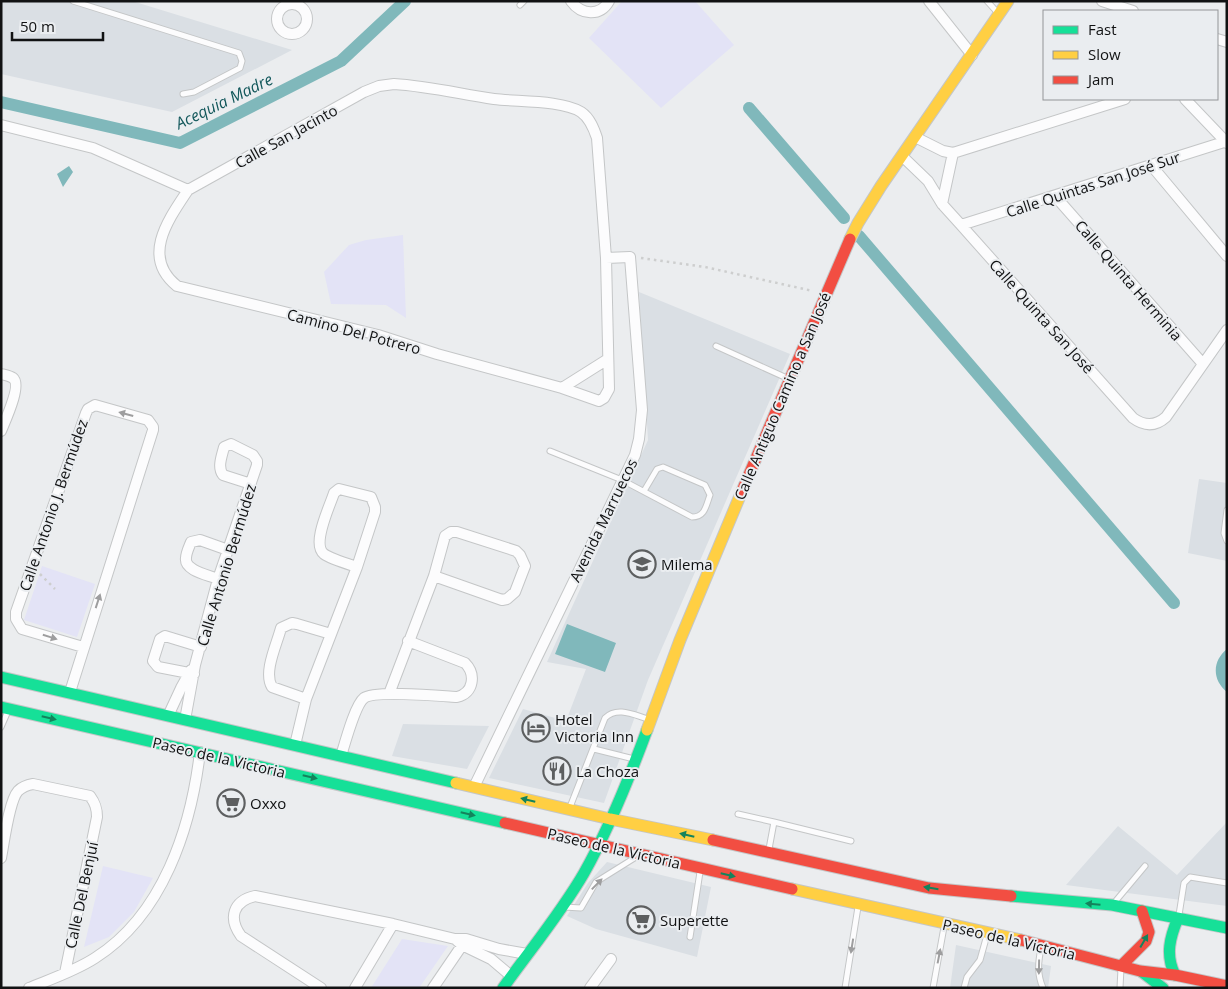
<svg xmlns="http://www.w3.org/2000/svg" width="1228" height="989" viewBox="0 0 1228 989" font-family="'Open Sans',sans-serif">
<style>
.built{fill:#dadfe4}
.green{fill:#e3e3f6}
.water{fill:#80b8bb}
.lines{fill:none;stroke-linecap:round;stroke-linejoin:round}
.canal{stroke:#80b8bb;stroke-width:12}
.lane-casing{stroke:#c4c6c7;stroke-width:7}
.street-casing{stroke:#c4c6c7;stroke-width:12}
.fast-casing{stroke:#c4c6c7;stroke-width:13}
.slow-casing{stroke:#c4c6c7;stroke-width:13}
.jam-casing{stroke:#c4c6c7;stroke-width:13}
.path{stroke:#cdcece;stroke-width:2.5;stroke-dasharray:2.5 4;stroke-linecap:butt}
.lane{stroke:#fcfcfd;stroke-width:5}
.street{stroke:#fcfcfd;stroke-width:10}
.fast{stroke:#16e098;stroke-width:11}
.slow{stroke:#ffcf43;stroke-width:11}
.jam{stroke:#f24e42;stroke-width:11}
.oneway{fill:#9e9e9f}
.oneway2{fill:#14835c}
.labels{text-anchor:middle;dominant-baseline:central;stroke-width:4;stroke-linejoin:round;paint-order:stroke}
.street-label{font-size:15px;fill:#111213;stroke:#eaedf0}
.poi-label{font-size:15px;fill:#111213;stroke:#eaedf0;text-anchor:start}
.water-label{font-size:16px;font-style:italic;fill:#12575a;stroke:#eaedf0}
</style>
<rect width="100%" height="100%" fill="#ebedef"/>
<path class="built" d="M1,1h131l160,49 -120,62 -171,-38z
M639,292l151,62 -142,326 -44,123 -115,-25 34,-69 43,12 20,-52 -39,-7 101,-222z
M1199,479l28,4v78l-39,-8z
M403,724l86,2 -22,43 -75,-13z
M1227,822v84l-161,-21 52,-59 59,49z
M607,862l104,25 -14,70 -101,-28 -29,-13 21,-33z
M956,945l95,21 -3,22h-98z"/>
<path class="green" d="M622,1h73l39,44 -73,63 -72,-70z
M403,235l3,83 -20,-13 -55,-1 -7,-32 25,-27 17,-5z
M42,566l53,18 -18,53 -53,-17z
M103,866l50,12 -19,34 -25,25 -25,10z
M402,939l46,7 -29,42h-48z"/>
<path class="water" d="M69,166l4,6 -10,15 -6,-13z
M567,624l49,19 -11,29 -50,-18z
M1227,649v43c-15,-12 -15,-31 0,-43z"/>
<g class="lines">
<path class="canal" d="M1,102l179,41 161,-82 64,-60
M749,108l95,110
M859,236l315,367"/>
<g class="lane-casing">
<path id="lane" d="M73,1l166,52 3,8 -2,7 -46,24 -11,2
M987,1l10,11
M520,5l4,-4
M716,346l73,33
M550,451l72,29 70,37c13,0 14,-11 18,-22l-5,-10 -42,-18 -6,2 -13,22
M1227,510l-3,23 3,8
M1,727l7,-16
M594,749l40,10
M570,807l35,-89c12,-12 29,-3 43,1
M738,814l36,8
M769,849l5,-27 77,19
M1114,903l31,-37
M564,907l17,1 15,-26 40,-25
M1179,915l5,-32 6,-6 37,6
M690,937l10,-65
M1041,948c-3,15 -4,26 2,40
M845,988l13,-81
M933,988l11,-61
M964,988l3,-11 13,-17 7,-25
M1120,988l1,-20"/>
</g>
<g class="street-casing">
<path id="street" d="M571,1c10,14 29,16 38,0
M929,1l43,54
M1102,1l31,10
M277 19a15 15 0 1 1 30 0a15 15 0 1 1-30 0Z
M1217,39l10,3
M394,84c34,2 66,10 100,15 23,3 68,1 87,13 9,6 13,17 16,26l9,120 3,131 -5,9 -5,3 -37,-13 -125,-34 -59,-19 -201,-49c-36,-29 -9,-66 11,-96l176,-98 15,-6z
M1185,99l42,44
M1,125l92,23 95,42
M915,137l28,14 10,2 172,-54
M902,156l26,25 14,23 19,21 172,193c11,8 22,9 33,-1l61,-87
M1151,165l76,91
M1055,196l148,168
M942,204l11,-51
M961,225l263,-83
M1,374c4,1 9,2 12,4 9,7 -8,43 -12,53
M562,388l46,-29
M218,579c-9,-4 -34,-8 -32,-21 0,-5 3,-11 5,-16l9,-2 28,10
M194,674l-36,-7 -5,-6 7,-22 5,-3 36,11
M70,692l83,-262v-3l-5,-7 -53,-15 -7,4 -2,4 -70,199v7l6,10 61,18
M389,694l45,-118 11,-40 6,-4h6l59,19 4,4 5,11 -10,26 -8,7 -5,1 -68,-24
M306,699l-34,-12c-9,-15 5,-43 9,-59l11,-5 5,1 34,10
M168,716l13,-28 10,-18
M185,720l10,-55 23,-86 39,-114v-4l-4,-6 -22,-11 -7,3c-2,9 -7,20 -1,28l28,9
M295,745l11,-46 51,-132 18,-55v-5l-4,-10 -32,-8 -5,4c-4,13 -23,51 -10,61 7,5 24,10 33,13
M341,756c4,-13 14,-51 23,-58 10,-8 77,-2 93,-1 17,-4 19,-23 8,-34l-57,-22
M474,787l161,-332 4,-16 3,-29 -12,-153 -24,1
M1,858c3,-15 8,-57 17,-67 4,-4 9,-6 15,-7l57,12c5,7 7,12 7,21l-32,156
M455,939l7,6 29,14 20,17
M29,988c22,-9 46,-17 66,-30 68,-43 96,-130 105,-206
M321,988l-80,-52c-13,-18 -8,-35 14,-40l138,28 62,15h11l33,10 28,5
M355,988l38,-64
M433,988l32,-47
M590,988l21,-29"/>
</g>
<g class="fast-casing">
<path id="fast" d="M1,677l455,106
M1,707l504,116
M1011,896l101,9 115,23
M1142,972l21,16
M1175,975c-10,-20 -5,-38 3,-57
M503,988c27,-38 58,-75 81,-115 26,-46 45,-94 63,-143"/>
</g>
<g class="slow-casing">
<path id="slow" d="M850,239l8,-16 23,-37 127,-185
M647,730l33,-90 62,-149
M456,783l154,36 103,21
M792,889l229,51"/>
</g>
<g class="jam-casing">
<path id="jam" d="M742,491l108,-252
M505,823l287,66
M713,840l216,48 82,8
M1021,940l119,31 35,4 52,11
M1122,965l24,-24 3,-9 -7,-21"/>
</g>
<path class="path" d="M641,258l64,9 108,24
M40,574l15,15"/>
<use href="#lane" class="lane"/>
<use href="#street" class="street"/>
<use href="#fast" class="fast"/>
<use href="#slow" class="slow"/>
<use href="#jam" class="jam"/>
</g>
<defs><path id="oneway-solid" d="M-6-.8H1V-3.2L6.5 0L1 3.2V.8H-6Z" transform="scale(1.25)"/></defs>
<g class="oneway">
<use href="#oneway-solid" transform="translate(126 414) rotate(-165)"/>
<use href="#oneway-solid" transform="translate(98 601) rotate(-72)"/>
<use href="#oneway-solid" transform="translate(50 637) rotate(17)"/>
<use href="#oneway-solid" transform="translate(597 884) rotate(-46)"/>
<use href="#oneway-solid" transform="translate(852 946) rotate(99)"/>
<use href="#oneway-solid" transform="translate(939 956) rotate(-79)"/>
<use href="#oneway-solid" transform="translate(1039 967) rotate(91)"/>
</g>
<g class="oneway2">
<use href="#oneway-solid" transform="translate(49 718) rotate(13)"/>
<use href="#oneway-solid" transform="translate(310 777) rotate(13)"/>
<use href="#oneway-solid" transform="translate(528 800) rotate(-166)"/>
<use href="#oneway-solid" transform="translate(468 814) rotate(13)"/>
<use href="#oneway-solid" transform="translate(687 835) rotate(-167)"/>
<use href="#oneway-solid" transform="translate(728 875) rotate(13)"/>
<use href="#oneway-solid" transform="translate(931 888) rotate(-171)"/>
<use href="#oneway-solid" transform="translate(1093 904) rotate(-175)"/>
<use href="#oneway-solid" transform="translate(1144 941) rotate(-60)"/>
</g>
<defs>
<g id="school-ring" transform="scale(1.4375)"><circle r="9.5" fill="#eaedf0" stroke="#5d5f60" stroke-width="1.5"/><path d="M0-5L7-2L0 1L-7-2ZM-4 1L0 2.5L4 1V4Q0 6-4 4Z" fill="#5d5f60"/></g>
<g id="hotel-ring" transform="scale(1.4375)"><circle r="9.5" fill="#eaedf0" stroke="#5d5f60" stroke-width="1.5"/><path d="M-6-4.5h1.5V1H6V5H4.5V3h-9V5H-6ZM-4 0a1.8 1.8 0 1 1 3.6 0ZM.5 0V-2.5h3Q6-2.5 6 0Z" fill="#5d5f60"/></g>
<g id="restaurant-ring" transform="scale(1.4375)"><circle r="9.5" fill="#eaedf0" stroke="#5d5f60" stroke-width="1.5"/><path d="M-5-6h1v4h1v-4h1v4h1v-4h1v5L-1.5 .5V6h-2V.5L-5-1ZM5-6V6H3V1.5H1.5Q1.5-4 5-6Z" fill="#5d5f60"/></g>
<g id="supermarket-ring" transform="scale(1.4375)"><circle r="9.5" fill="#eaedf0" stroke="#5d5f60" stroke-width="1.5"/><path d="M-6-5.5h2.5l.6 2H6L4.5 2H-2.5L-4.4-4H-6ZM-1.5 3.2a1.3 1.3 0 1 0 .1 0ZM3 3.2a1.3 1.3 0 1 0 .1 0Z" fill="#5d5f60"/></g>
</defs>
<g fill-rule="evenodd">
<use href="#school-ring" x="642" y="564"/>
<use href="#hotel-ring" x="536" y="728"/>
<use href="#restaurant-ring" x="557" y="771"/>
<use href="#supermarket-ring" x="231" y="803"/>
<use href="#supermarket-ring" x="641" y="920"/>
</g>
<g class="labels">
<g class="street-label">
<text transform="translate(286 136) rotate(-29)">Calle San Jacinto</text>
<text transform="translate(1093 184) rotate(-18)">Calle Quintas San José Sur</text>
<text transform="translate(1129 280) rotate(49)">Calle Quinta Herminia</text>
<text transform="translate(1042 316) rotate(48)">Calle Quinta San José</text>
<text transform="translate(354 331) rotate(15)">Camino Del Potrero</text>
<text transform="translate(782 396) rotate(-67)">Calle Antiguo Camino a San José</text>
<text transform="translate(53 505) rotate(-71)">Calle Antonio J. Bermúdez</text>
<text transform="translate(603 520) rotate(-64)">Avenida Marruecos</text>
<text transform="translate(226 565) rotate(-73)">Calle Antonio Bermúdez</text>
<text transform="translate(219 757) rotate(13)">Paseo de la Victoria</text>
<text transform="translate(614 848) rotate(13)">Paseo de la Victoria</text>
<text transform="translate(81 895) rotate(-78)">Calle Del Benjuí</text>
<text transform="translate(1009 939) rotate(13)">Paseo de la Victoria</text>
</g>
<g class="poi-label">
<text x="661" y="564">Milema</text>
<text x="555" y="719">Hotel<tspan x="555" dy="17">Victoria Inn</tspan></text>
<text x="576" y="771">La Choza</text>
<text x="250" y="803">Oxxo</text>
<text x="660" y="920">Superette</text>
</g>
<g class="water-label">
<text transform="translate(224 101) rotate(-26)">Acequia Madre</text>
</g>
</g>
<rect width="1228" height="989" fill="none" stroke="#111213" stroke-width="5"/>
<rect x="1043" y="10" width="175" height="90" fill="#eaedf0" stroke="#939598"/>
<rect x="1053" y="26" width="25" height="8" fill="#16e098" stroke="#939598"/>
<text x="1088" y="35" font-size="15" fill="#111213">Fast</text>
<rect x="1053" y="51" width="25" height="8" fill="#ffcf43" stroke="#939598"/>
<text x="1088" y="60" font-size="15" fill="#111213">Slow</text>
<rect x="1053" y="76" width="25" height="8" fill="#f24e42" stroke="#939598"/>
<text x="1088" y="85" font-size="15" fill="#111213">Jam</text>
<path d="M12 32v8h91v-8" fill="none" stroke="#111213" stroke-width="2.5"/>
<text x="20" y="32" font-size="15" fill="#111213" stroke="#eaedf0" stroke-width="4" paint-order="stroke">50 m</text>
</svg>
